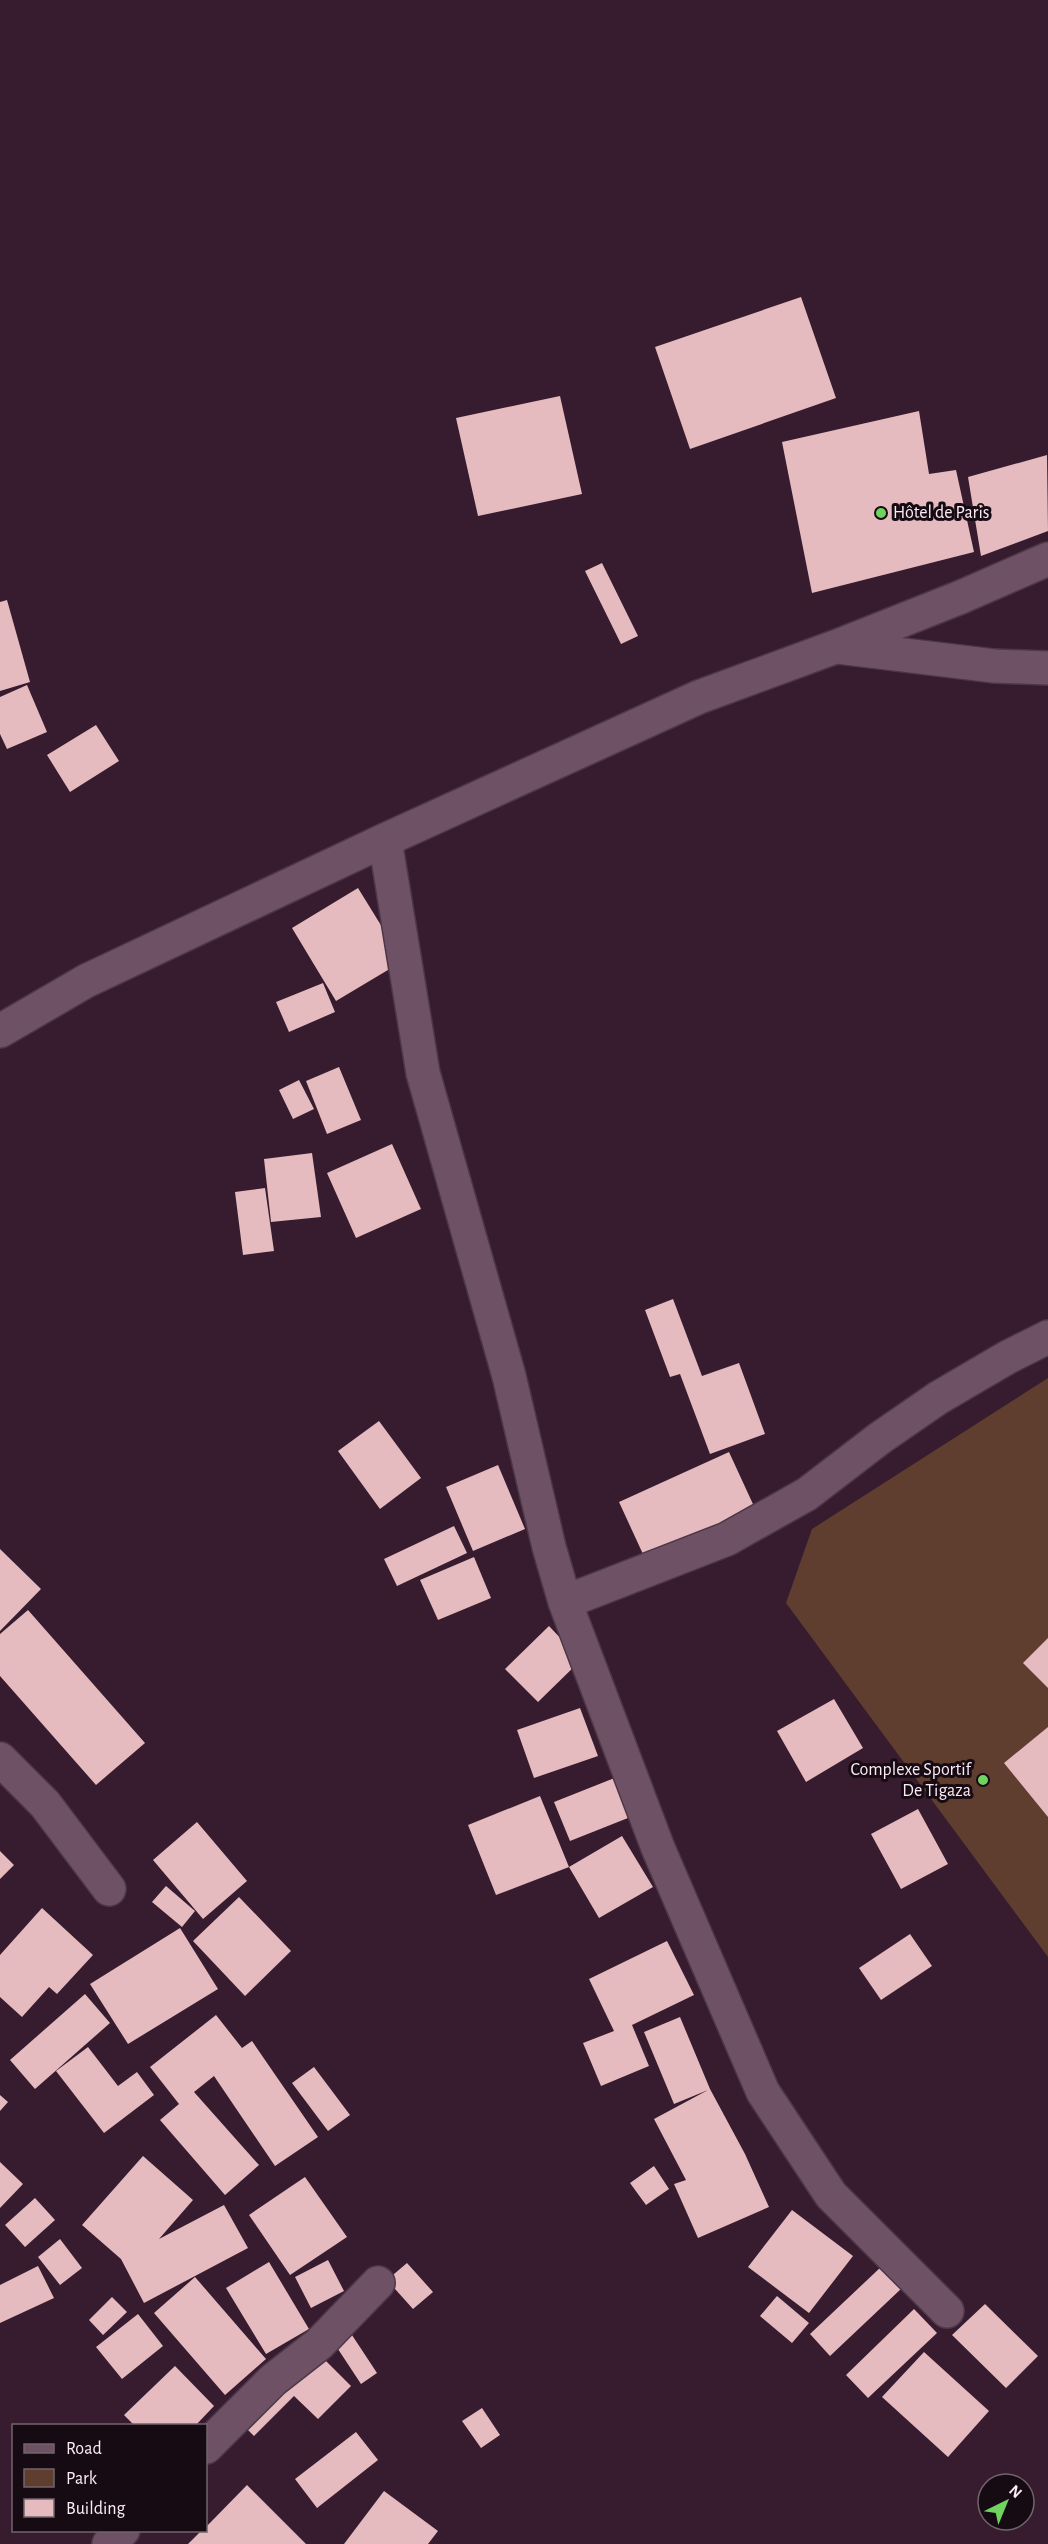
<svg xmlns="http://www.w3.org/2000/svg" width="1048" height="2544" viewBox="0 0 1048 2544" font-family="'Alegreya Sans',sans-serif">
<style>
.green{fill:#5f3e30}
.building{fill:#e5bbbf}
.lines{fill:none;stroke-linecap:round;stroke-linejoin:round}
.minor-casing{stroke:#4d3747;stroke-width:36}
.minor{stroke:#6f5165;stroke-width:33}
.poi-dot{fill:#70d35f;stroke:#160b12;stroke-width:2}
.labels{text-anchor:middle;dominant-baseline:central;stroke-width:6;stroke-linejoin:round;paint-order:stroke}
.poi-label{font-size:18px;fill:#fceaf5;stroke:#160b12;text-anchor:start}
</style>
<rect width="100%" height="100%" fill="#361c2e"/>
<path class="green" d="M1048,1378v579l-262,-354 26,-74z"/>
<path class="building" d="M801,297l35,101 -146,51 -35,-102z
M560,396l22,98 -104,22 -22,-98z
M919,411l10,63 27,-4 18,82 -162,41 -30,-151z
M1047,455l1,76 -67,25 -13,-79z
M602,563l36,73 -17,8 -36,-73z
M7,600l23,82 -30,9v-89z
M27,685l20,47 -40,17 -7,-15v-37z
M96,725l23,36 -49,31 -23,-37z
M358,888l45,73 -67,40 -44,-73z
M323,983l12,29 -46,20 -13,-30z
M339,1067l22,53 -34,14 -21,-53z
M299,1080l15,29 -21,10 -14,-29z
M392,1144l29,65 -65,29 -29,-65z
M312,1153l9,64 -50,5 -7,-63z
M265,1188l9,63 -31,4 -8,-63z
M673,1299l29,77 37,-13 26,71 -55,20 -30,-80 -10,3 -25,-67z
M379,1421l42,57 -41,31 -42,-58z
M729,1452l29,63 -110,50 -29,-63z
M498,1465l27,64 -52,22 -27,-64z
M454,1526l13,27 -70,33 -13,-27z
M0,1549l41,40 -41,42z
M474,1557l17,41 -53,22 -18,-40z
M28,1610l117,133 -49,42 -96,-109v-42z
M549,1626l32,34 -43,42 -33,-33z
M1048,1638v50l-25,-25z
M834,1699l29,49 -57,34 -29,-51z
M580,1708l18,48 -64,22 -17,-48z
M1048,1727v90l-44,-54z
M617,1777l16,39 -63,25 -16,-39z
M540,1796l29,71 53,-31 31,51 -54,31 -30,-51 -73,28 -28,-70z
M918,1809l30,55 -47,25 -30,-55z
M197,1822l50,59 -44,38 -50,-59z
M0,1851l14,14 -14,14z
M166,1886l29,25 -13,16 -30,-25z
M239,1897l52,54 -46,45 -52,-55z
M42,1908l51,47 -36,39 -8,-7 -27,30 -22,-20v-42z
M180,1928l38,61 -90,55 -38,-60z
M910,1934l22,32 -51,34 -22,-32z
M667,1941l27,54 -62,30 17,41 -48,20 -18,-43 31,-12 -25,-52z
M85,1994l25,29 -75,66 -25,-29z
M216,2015l26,33 10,-7 66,96 -43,29 -61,-90 -20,16 65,73 -34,30 -65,-75 19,-16 -29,-37z
M680,2017l30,72 35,65 24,53 -71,31 -24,-54 12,-4 -32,-61 54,-29 -34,14 -30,-72z
M88,2047l30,39 19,-14 17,23 -50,38 -48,-62z
M314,2067l36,48 -22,16 -36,-48z
M0,2095l8,7 -8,9z
M143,2156l50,44 -34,39 65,-34 24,43 -104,55 -23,-44 -39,-34z
M0,2162l23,22 -23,24z
M654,2166l15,23 -23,16 -16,-22z
M305,2177l42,60 -57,38 -41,-60z
M35,2198l20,22 -30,27 -20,-22z
M792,2210l61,46 -44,57 -61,-46z
M60,2239l22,29 -22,17 -22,-28z
M328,2260l16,31 -33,17 -16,-31z
M269,2262l40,67 -43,25 -40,-66z
M407,2263l26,29 -20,17 -26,-29z
M38,2266l16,32 -54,25v-38z
M882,2266l20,22 -72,68 -20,-22z
M195,2277l71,82 -41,36 -71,-82z
M777,2296l32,27 -17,20 -32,-27z
M112,2297l15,15 -24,23 -14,-15z
M985,2304l53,52 -32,32 -54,-53z
M914,2309l23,24 -69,65 -22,-23z
M138,2314l25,32 -41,33 -26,-32z
M350,2332l27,41 -16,11 -27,-41z
M313,2348l38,38 -33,33 -24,-23 -40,40 -15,-15z
M924,2352l65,59 -41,46 -66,-60z
M175,2366l39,40 -19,20h-60l-11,-11z
M482,2408l18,27 -19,13 -19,-27z
M356,2432l22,28 -61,48 -22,-29z
M247,2485l59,59h-118l14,-14h4v-3z
M384,2491l54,40 -10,13h-84z"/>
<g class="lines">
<g class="minor-casing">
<path id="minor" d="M838,647l156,19 54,2
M385,840l38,233 86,303 40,171 16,55 93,246 105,244 68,103 116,116
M0,1031l86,-50 299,-141 314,-143 136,-50 126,-50 87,-38
M565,1602l162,-63 80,-45 73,-56 58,-40 70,-41 40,-20
M0,1759l45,45 64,85
M206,2447l67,-67 46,-36 59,-61
M109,2544l14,-14"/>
</g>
<use href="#minor" class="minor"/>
</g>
<g class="poi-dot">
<circle cx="881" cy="513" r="6"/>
<circle cx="983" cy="1780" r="6"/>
</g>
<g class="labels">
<g class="poi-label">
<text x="893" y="513">Hôtel de Paris</text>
<text x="971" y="1770" text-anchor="end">Complexe Sportif<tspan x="971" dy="21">De Tigaza</tspan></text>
</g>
</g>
<rect x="12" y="2424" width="195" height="108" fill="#160b12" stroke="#72646d" stroke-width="1.5"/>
<rect x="24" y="2444" width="30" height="9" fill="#6f5165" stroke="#72646d" stroke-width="1.5"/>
<text x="66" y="2454" font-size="18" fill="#fceaf5">Road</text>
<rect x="24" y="2469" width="30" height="18" fill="#5f3e30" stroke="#72646d" stroke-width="1.5"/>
<text x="66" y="2484" font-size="18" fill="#fceaf5">Park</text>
<rect x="24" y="2499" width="30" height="18" fill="#e5bbbf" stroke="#72646d" stroke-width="1.5"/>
<text x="66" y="2514" font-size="18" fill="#fceaf5">Building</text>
<g transform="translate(1006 2502) rotate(43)"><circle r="28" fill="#160b12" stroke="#72646d" stroke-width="1.5"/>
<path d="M0-4.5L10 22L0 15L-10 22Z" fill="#70d35f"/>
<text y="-9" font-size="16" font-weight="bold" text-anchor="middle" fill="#fceaf5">N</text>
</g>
</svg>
